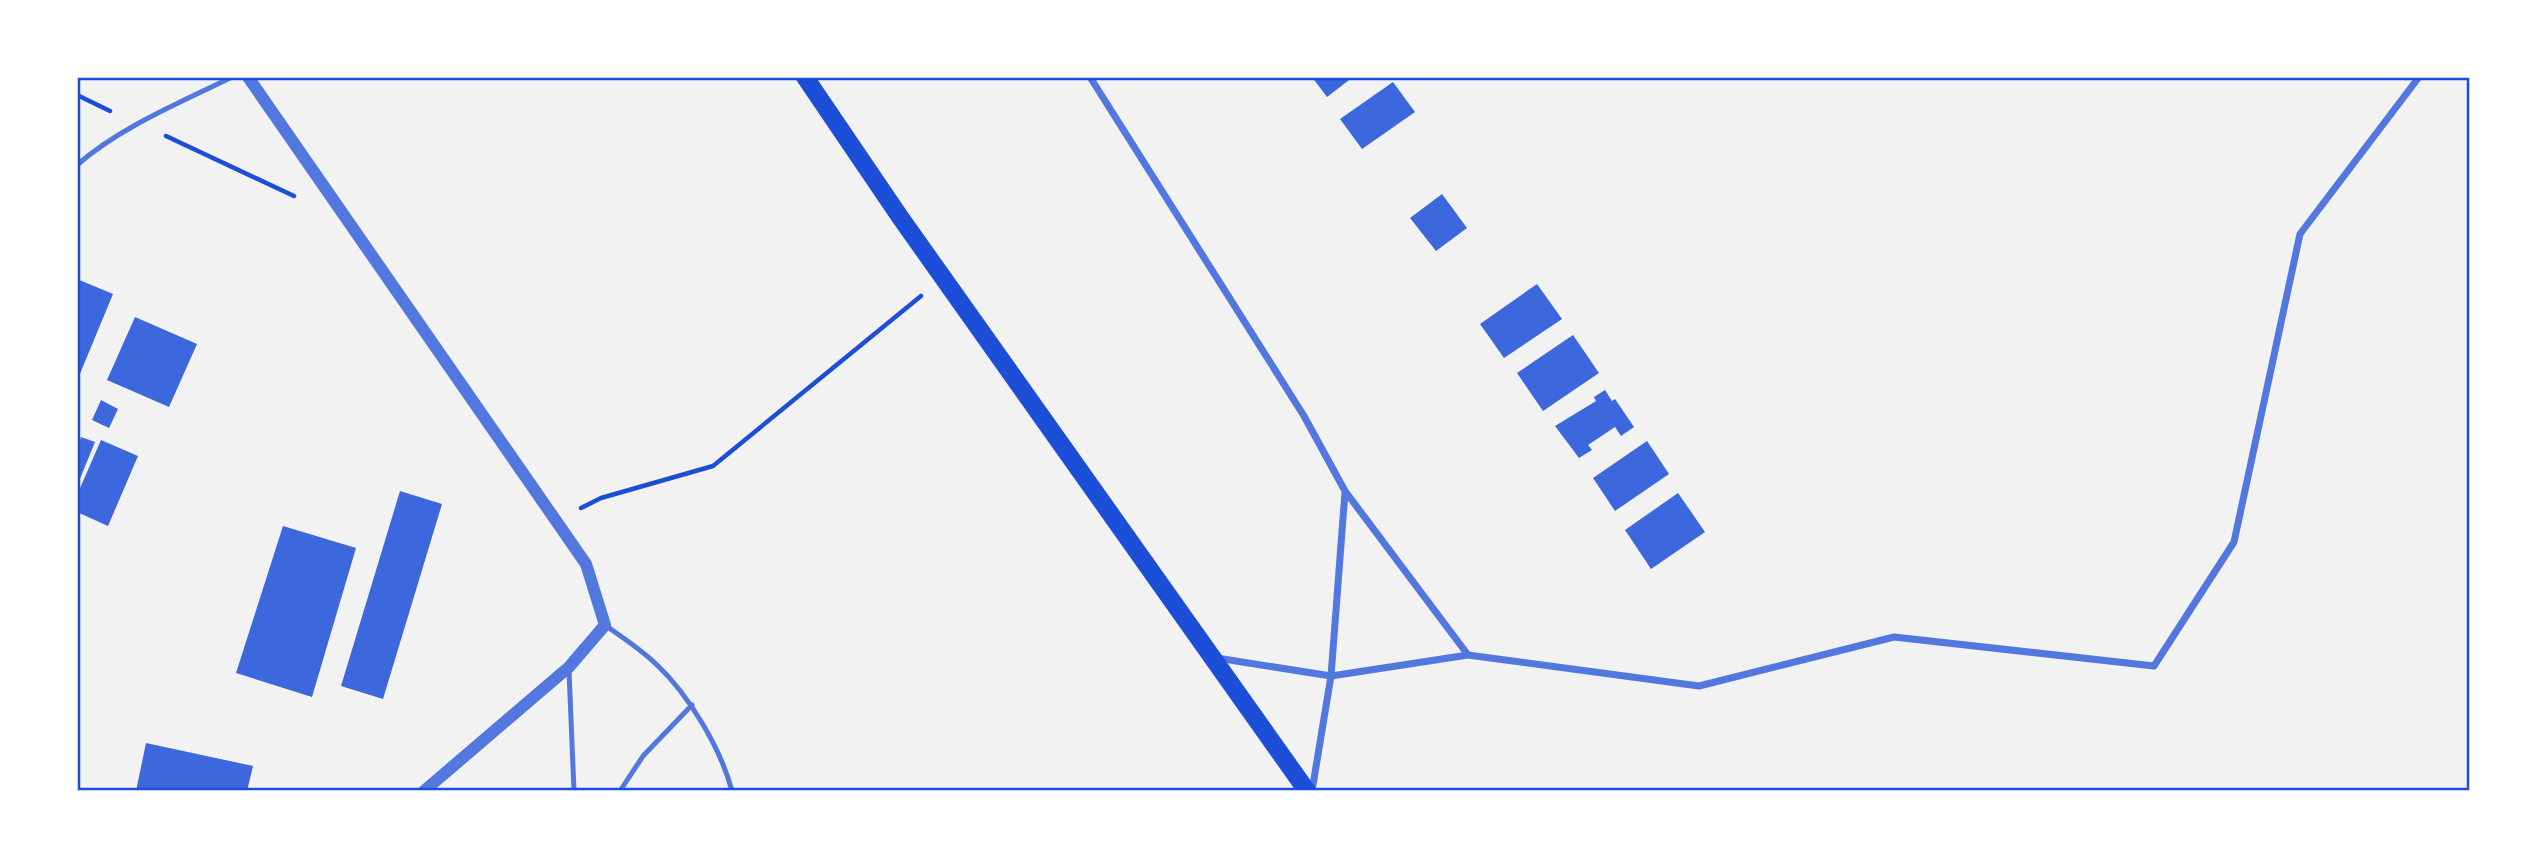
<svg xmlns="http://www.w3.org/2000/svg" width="2547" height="868" viewBox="0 0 2547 868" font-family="Roboto,sans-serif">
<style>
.building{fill:#3d67dc}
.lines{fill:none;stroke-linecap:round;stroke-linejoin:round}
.path{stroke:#1d4ed8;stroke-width:4.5}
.service{stroke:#5277de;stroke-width:5}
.minor{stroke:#5277de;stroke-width:7}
.tertiary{stroke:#5277de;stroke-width:12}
.primary{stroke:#1d4ed8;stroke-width:18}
.neatline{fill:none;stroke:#1d4ed8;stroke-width:2.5}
</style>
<rect width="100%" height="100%" fill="#f2f2f2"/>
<path class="building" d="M1312,77h41l-26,20z
M1393,82l22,30 -53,37 -22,-30z
M1442,194l25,34 -31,23 -26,-33z
M77,279l36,15 -36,87z
M1537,284l25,35 -58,39 -24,-34z
M135,317l62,27 -28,63 -62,-27z
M1573,335l26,38 -56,38 -26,-38z
M1605,390l7,11 3,-2 19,28 -13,9 -6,-9 -27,18 4,5 -13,8 -24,-32 41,-25 -2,-4z
M101,400l17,9 -9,19 -17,-8z
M81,437l14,5 -18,44v-47l3,1z
M101,440l37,16 -30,70 -31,-14v-17z
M1647,441l22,33 -54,37 -22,-33z
M400,491l42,13 -59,195 -42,-13z
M1678,493l27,39 -54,37 -26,-39z
M283,526l73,22 -44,149 -76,-24z
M146,743l107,23 -6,25h-111z"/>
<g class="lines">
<path class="path" d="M77,95l33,16
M166,136l128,60
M581,508l20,-10 112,-32 208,-170"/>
<path class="service" d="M77,165c45,-39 103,-62 155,-88
M605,625c18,13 37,25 52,40 32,30 64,84 75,126
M569,671l5,120
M620,791l23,-35 49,-51"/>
<path class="minor" d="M1090,77l214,339 41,75 123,164
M1217,658l114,18 137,-21 231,31 195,-49 260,29 80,-124 66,-308 119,-157
M1312,791l19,-115 14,-184"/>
<path class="tertiary" d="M248,77l338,487 19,61 -36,42 -145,124"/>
<path class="primary" d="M805,77l95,140 407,574"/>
</g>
<rect width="2547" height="868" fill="none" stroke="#ffffff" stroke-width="158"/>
<rect x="79" y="79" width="2389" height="710" class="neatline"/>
</svg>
